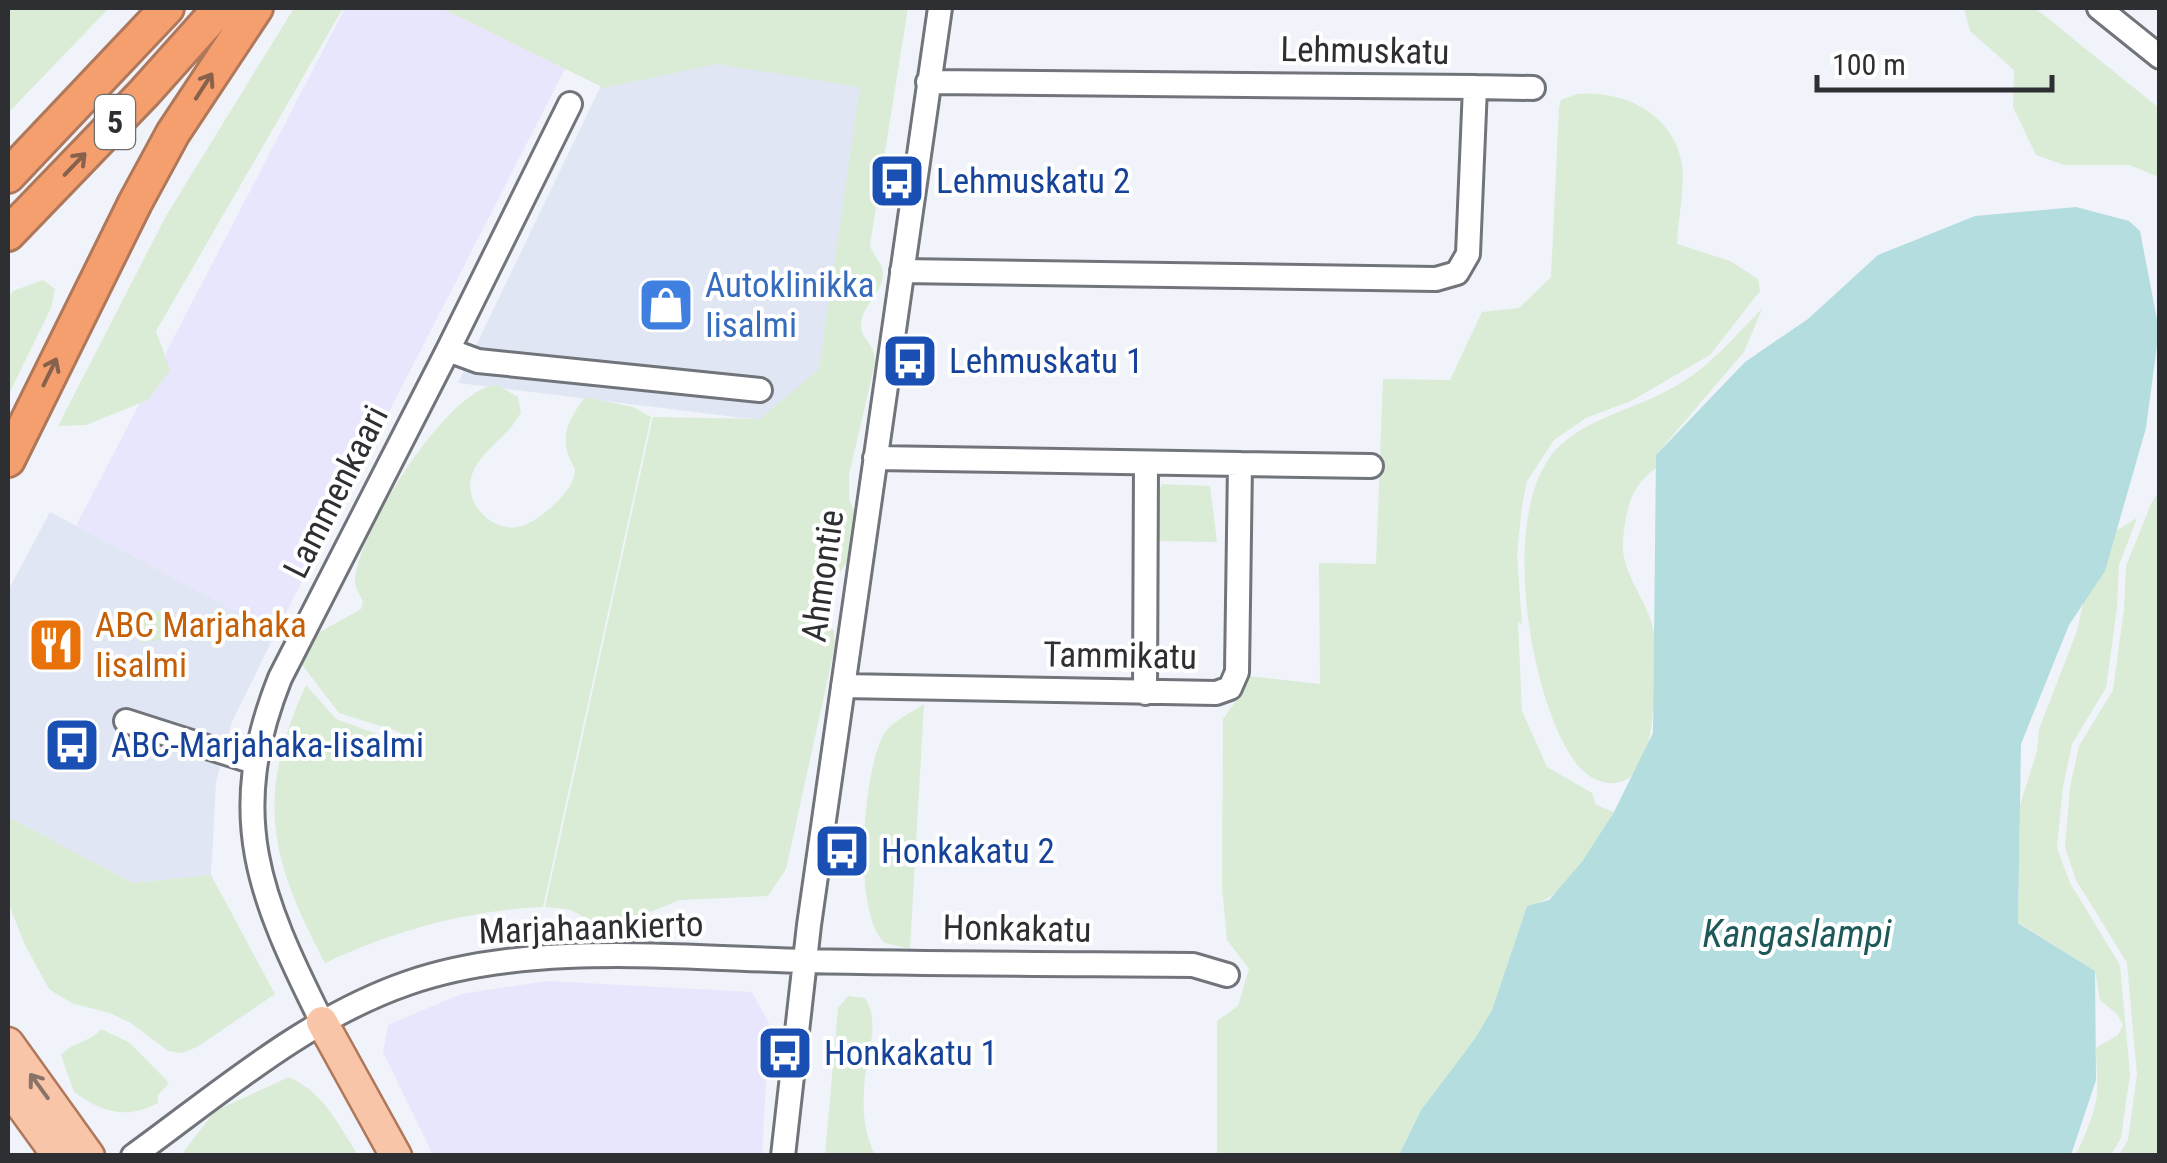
<svg xmlns="http://www.w3.org/2000/svg" width="2167" height="1163" viewBox="0 0 2167 1163" font-family="'Roboto Condensed',sans-serif">
<style>
.built{fill:#e0e6f3}
.industrial{fill:#e8e6fc}
.green{fill:#daecd5}
.water{fill:#b3ddde}
.lines{fill:none;stroke-linecap:round;stroke-linejoin:round}
.minor-casing{stroke:#71747a;stroke-width:28}
.major-casing{stroke:#af785a;stroke-width:35}
.highway-casing{stroke:#af785a;stroke-width:38}
.minor{stroke:#fff;stroke-width:22}
.major{stroke:#f9c5a9;stroke-width:30}
.highway{stroke:#f59f6f;stroke-width:32}
.oneway{stroke:#88614d}
.oneway2{stroke:#897268}
.labels{text-anchor:middle;dominant-baseline:central;stroke-width:8;stroke-linejoin:round;paint-order:stroke}
.shield{fill:#fff;stroke:#6d6d70;stroke-width:2.5}
.shield-label{font-size:32px;font-weight:bold;fill:#2e2f32}
.street-label{font-size:35px;fill:#2e2f32;stroke:#fff}
.transit-label{font-size:35px;fill:#164399;stroke:#fff;text-anchor:start}
.shop-label{font-size:35px;fill:#366cbe;stroke:#fff;text-anchor:start}
.food-label{font-size:35px;fill:#c56008;stroke:#fff;text-anchor:start}
.water-label{font-size:38px;font-style:italic;fill:#1e595a;stroke:#fff}
</style>
<rect width="100%" height="100%" fill="#f0f3fa"/>
<path class="built" d="M620,46l247,17 -57,363 -352,-43z
M50,512l226,120 -44,90 -16,60 -5,93 -78,8 -125,-66v-226z"/>
<path class="industrial" d="M345,8h96l124,61 -289,563 -200,-106z
M547,981l205,11 17,31 -7,132h-329l-50,-103 5,-27 73,-31z"/>
<path class="green" d="M8,8h101l-101,105z
M294,8h49l-187,323 14,39 -22,30 -62,25 -28,1 108,-210z
M441,8h467l-38,237c2,11 13,17 13,29 0,20 -23,32 -22,53 1,13 14,16 14,36l-26,112v25l6,12 -6,46 -19,30 -7,20 1,11 10,12 1,15 -49,223 -18,27 -88,4 -50,20h-40l-22,-11 -23,-2 108,-490 107,2 59,-50 41,-282 -144,-23 -112,24z
M1964,8h71l124,100v69l-30,-12h-65l-28,-10 -23,-48 1,-37 -44,-39z
M1577,94c47,-5 98,21 105,71 3,24 -4,54 -5,79l53,17 28,18 2,12 -50,64 -79,46 -45,17 -32,22 -27,41 -5,25 -5,48 5,71 -4,-4 4,90 25,56 45,26 4,12 18,7c-21,34 -46,87 -87,94l-35,104 -18,30 -53,70 -22,45 -182,1v-135l21,-15 11,-37 -22,-29 -5,-53 1,-168 22,-31 2,-12 73,8 -1,-121 57,1 7,-185 67,1 32,-68 37,-4 32,-31 8,-170 2,-7z
M43,280l12,9 -4,19 -43,88v-98l5,-7z
M1762,309l-18,43 -88,103v13c-26,18 -30,42 -33,72 -3,34 26,61 31,93 2,11 0,25 0,37 -1,32 3,117 -46,113 -18,-2 -32,-17 -40,-32 -40,-66 -72,-254 -4,-309 31,-26 73,-34 108,-54 39,-21 59,-49 90,-79z
M497,385l21,12 3,15c-11,24 -38,36 -48,60 -12,28 17,60 45,55 15,-3 28,-15 39,-25 10,-10 17,-19 18,-33 -17,-29 -9,-46 10,-72l48,10 18,10 -108,490c-75,3 -151,24 -218,56 -56,-106 -70,-166 -19,-278l30,34 79,29 4,-4 -20,-12 -60,-19 -42,-55 21,-25 43,-24 2,-7c-3,-8 -8,-13 -8,-21 1,-46 93,-194 142,-196z
M1162,484l48,2 7,56 -61,-1 2,-48z
M2159,491v664h-40l9,-15 9,-66 -10,-111 -51,-83 -11,-33 5,-60 9,-41 34,-56 11,-81 2,-43 25,-62z
M2137,518l-18,47 -2,43 -11,80 -34,56 -9,43 -6,61 13,35 50,82 10,109 -9,64 -10,17h-35c8,-17 21,-46 21,-64 1,-14 -1,-29 -1,-43l22,-13 5,-10 -6,-11 -17,-14 -5,-29 -77,-49 2,-117 17,-54 2,-22 38,-98 20,-89z
M165,609l11,28 -35,6 -6,-27z
M924,704l-14,245 -25,-6c-33,-28 -22,-168 -3,-205 7,-16 28,-24 42,-34z
M8,817l125,66 78,-8 64,119 -78,53 -15,6 -14,-2 -37,-28 -21,-10 -36,-9 -16,-9 -9,-6 -25,-46 -16,-41z
M848,996l17,2c15,23 3,54 0,79 -3,27 -2,54 10,78h-50l13,-147z
M101,1029l29,14 39,40 -11,12v8c-32,17 -56,9 -84,-11l-13,-37c11,-13 30,-13 40,-26z
M289,1077c35,16 49,47 69,78h-177l34,-44z"/>
<path class="water" d="M2076,207l53,14 11,10 19,99 -13,98 -41,143 -36,54 -48,119 -3,179 77,48 1,109 -25,75h-672l22,-45 53,-70 18,-30 35,-104 22,-6 33,-38 32,-50 39,-79 3,-278 89,-93 63,-43 70,-64 97,-39z"/>
<g class="lines">
<g class="minor-casing">
<path id="minor" d="M2099,8l61,49
M1475,87l58,1
M902,271l534,8 21,-6 11,-19 7,-167 -547,-5
M448,350l122,-246
M1240,464l131,2
M843,686l373,7 14,-5 7,-16 3,-208 -365,-6
M1145,693l1,-229
M126,721l128,41
M322,1022c-63,-126 -97,-206 -42,-344l168,-328 30,11 282,29
M133,1156c87,-63 173,-138 275,-173 120,-42 273,-25 399,-22 129,3 258,3 386,4l34,10
M783,1156l26,-231 131,-917"/>
</g>
<g class="major-casing">
<path id="major" d="M322,1022l74,134
M8,1043l81,113
M8,1087l50,69"/>
</g>
<g class="highway-casing">
<path id="highway" d="M8,176l159,-168
M8,234l136,-141 76,-85
M8,460l127,-257 38,-70 83,-125"/>
</g>
<use href="#minor" class="minor"/>
<use href="#major" class="major"/>
<use href="#highway" class="highway"/>
</g>
<defs><path id="oneway-shaft" d="M-6 0H5M1.5-3L5.5 0L1.5 3" fill="none" stroke-width="1.6" stroke-linecap="round" stroke-linejoin="round" transform="scale(2.5)"/></defs>
<g class="oneway">
<use href="#oneway-shaft" transform="translate(204 86) rotate(-57)"/>
<use href="#oneway-shaft" transform="translate(75 164) rotate(-46)"/>
<use href="#oneway-shaft" transform="translate(50 372) rotate(-64)"/>
</g>
<use class="oneway2" href="#oneway-shaft" transform="translate(39 1086) rotate(-126)"/>
<defs>
<g id="bus-square" transform="scale(2.875)"><rect x="-9" y="-9" width="18" height="18" rx="4" fill="#1a4fb4" stroke="#fff"/><path d="M-5-6H5V4H4V6H2V4H-2V6H-4V4H-5ZM-3.5-4V0h7V-4ZM-3.5 1.2v1.5H-2V1.2ZM2 1.2v1.5H3.5V1.2Z" fill="#fff"/></g>
<g id="shop-square" transform="scale(2.875)"><rect x="-9" y="-9" width="18" height="18" rx="4" fill="#3f7fe0" stroke="#fff"/><path d="M-5-2.5h2.3a2.7 3.5 0 0 1 5.4 0H5L5.5 6h-11ZM-1.5-2.5h3a1.5 2.3 0 0 0-3 0Z" fill="#fff"/></g>
<g id="restaurant-square" transform="scale(2.875)"><rect x="-9" y="-9" width="18" height="18" rx="4" fill="#e8710a" stroke="#fff"/><path d="M-5-6h1v4h1v-4h1v4h1v-4h1v5L-1.5 .5V6h-2V.5L-5-1ZM5-6V6H3V1.5H1.5Q1.5-4 5-6Z" fill="#fff"/></g>
</defs>
<g fill-rule="evenodd">
<use href="#bus-square" x="897" y="181"/>
<use href="#shop-square" x="666" y="305"/>
<use href="#bus-square" x="910" y="361"/>
<use href="#restaurant-square" x="56" y="645"/>
<use href="#bus-square" x="72" y="745"/>
<use href="#bus-square" x="842" y="851"/>
<use href="#bus-square" x="785" y="1053"/>
</g>
<g class="labels">
<rect class="shield" x="95" y="95" width="40" height="54" rx="8"/>
<g class="shield-label">
<text x="115" y="122">5</text>
</g>
<g class="street-label">
<text transform="translate(1365 51) rotate(1)">Lehmuskatu</text>
<text transform="translate(336 492) rotate(-63)">Lammenkaari</text>
<text transform="translate(823 576) rotate(-82)">Ahmontie</text>
<text transform="translate(1120 656) rotate(1)">Tammikatu</text>
<text transform="translate(591 928) rotate(-2)">Marjahaankierto</text>
<text transform="translate(1017 929) rotate(1)">Honkakatu</text>
</g>
<g class="transit-label">
<text x="936" y="181">Lehmuskatu 2</text>
<text x="949" y="361">Lehmuskatu 1</text>
<text x="111" y="745">ABC-Marjahaka-Iisalmi</text>
<text x="881" y="851">Honkakatu 2</text>
<text x="824" y="1053">Honkakatu 1</text>
</g>
<g class="shop-label">
<text x="705" y="285">Autoklinikka<tspan x="705" dy="40">Iisalmi</tspan></text>
</g>
<g class="food-label">
<text x="95" y="625">ABC Marjahaka<tspan x="95" dy="40">Iisalmi</tspan></text>
</g>
<g class="water-label">
<text x="1797" y="934">Kangaslampi</text>
</g>
</g>
<rect width="2167" height="1163" fill="none" stroke="#2e2f32" stroke-width="20"/>
<path d="M1817 75v15h235v-15" fill="none" stroke="#2e2f32" stroke-width="5"/>
<text x="1832" y="75" font-size="30" fill="#2e2f32" stroke="#ffffff" stroke-width="8" paint-order="stroke">100 m</text>
</svg>
